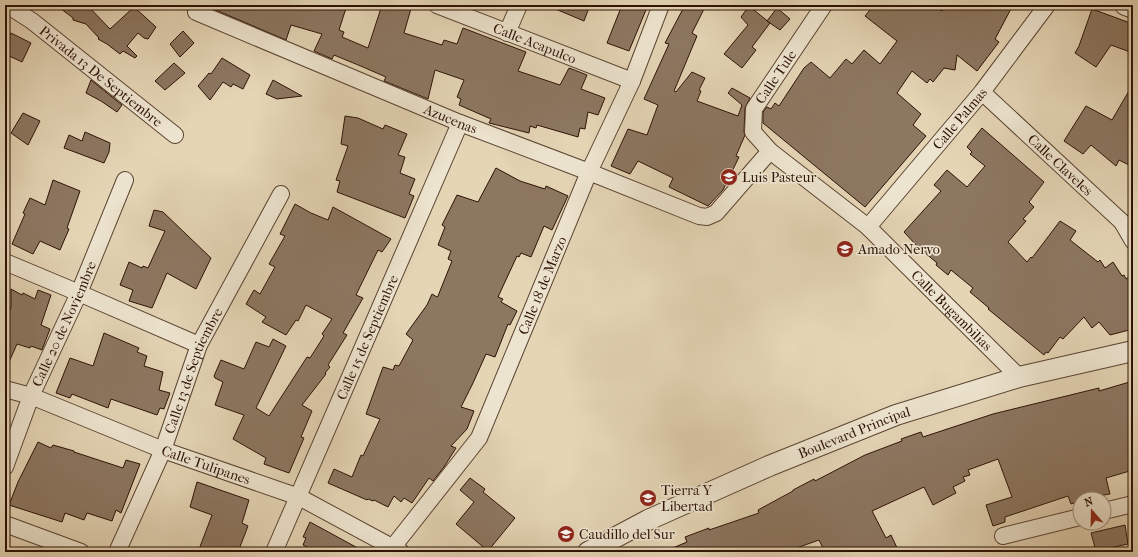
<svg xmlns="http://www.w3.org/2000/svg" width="1138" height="557" viewBox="0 0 1138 557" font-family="'IM FELL French Canon',serif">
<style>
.building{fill:#8c7761;stroke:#2d1207}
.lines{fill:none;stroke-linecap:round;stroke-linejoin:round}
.minor-casing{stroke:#5b4332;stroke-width:18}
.tertiary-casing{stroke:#5b4332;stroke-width:22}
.minor{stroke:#ede4cf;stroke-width:16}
.tertiary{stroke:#ede4cf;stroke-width:20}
.labels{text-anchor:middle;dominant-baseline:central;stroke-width:3.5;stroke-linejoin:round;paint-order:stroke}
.street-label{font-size:14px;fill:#2d1207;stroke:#ede4cf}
.poi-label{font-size:14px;fill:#2d1207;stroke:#ede4cf;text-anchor:start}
</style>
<rect width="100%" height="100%" fill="#e4d5b5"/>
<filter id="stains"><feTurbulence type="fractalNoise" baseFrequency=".005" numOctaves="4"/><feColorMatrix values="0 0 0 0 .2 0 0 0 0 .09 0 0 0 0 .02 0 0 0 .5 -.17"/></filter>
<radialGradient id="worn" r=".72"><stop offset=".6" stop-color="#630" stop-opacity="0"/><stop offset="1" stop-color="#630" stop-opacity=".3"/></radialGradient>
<path class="building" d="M56,5h31l23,24 24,-22 22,20 -8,12 -4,-1 -6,-5 -11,13 10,10 -2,2 -12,-7 -3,3 -13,-10 -9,-5 1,-1 -13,-14 -13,-4v-2z
M204,5h143l-8,25 5,2 -2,5 26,11 14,-43h30l-8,28 38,12 2,-5 13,4 6,-16 63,24 -8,19 42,14 9,-17 8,3 10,4 -6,14 24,9 -7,17 -10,-3 -3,17 -5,-1 -2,9 -41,-12 -1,3 -6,-2 -1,7 -40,-10 2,-4 -32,-14 2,-6 -4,-2 7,-17 -29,-10 -7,29 -44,-18 2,-4 -23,-10 -29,-12 -2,4 -18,-8 8,-17 -31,-9 -5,15z
M546,5h44l-6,16z
M622,5h26l-19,46 -22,-8z
M685,5h21l-14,28 5,3 -23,55 2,1 16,-20 13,6 -6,12 2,1 -4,10 41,15 4,-11 -14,-12 4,-5 18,10 -5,10 -1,24 1,3 -9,21 3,1 -16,33 -15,16 -39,-19 4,-9 -35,-17 -8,13 -19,-8 17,-37 19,6 11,-30 -14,-6 25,-55 -4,-1z
M874,5h60l8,6 4,-6h67l-18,34 4,3 -22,29 -20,-16 -2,15 -11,-2 -11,14 -3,-3 -3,4 -15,-12 -15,22 24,21 -8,11 13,11 -61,71 -102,-84v-11l4,-5 4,2 4,-6 4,3 25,-38 7,-6 19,16 16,-19 6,5 12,-14 16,14 17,-23 -32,-25z
M749,6l21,17 -18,24 4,3 -14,18 -18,-14 24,-29 -7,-8z
M777,8l13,11 -10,11 -13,-9z
M1092,9l41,15v29l-22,-8 -15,22 -21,-14 4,-7z
M183,31l11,12 -14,14 -10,-13z
M11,33l20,10 -9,19 -17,-8v-8z
M222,58l28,17 -7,14 -10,-5 -2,3 -8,-5 -13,18 -12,-14 11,-13 2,1z
M174,63l11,10 -20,17 -10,-9z
M91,80l31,25 -5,7 -16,-11 -15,-8z
M273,80l29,16 -25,3 -11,-5z
M1133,84v83l-14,-7 -3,6 -25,-21 -8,9 -19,-13 22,-35 26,14z
M23,113l17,8 -12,24 -17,-12z
M345,116l13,2 25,11 2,-4 22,9 -9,21 7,2 -5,16 15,6 -6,15 5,2 -9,22 -68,-26 3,-11 -4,-1 12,-34 -7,-2z
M982,128l62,54 -15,20 5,5 -11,12 3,2 -18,21 19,20 4,-5 1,1 28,-37 16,10 -6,9 28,22 2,-2 5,8 8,-6 9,14 2,-1 2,4 7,-5v55l-23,6 -11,-13 -7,6 -8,-11 -21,22 -3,-2 -12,16 -2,-1 -2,3 -56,-46 1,-1 -19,-16 3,-4 -22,-18 -3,5 -12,-10 1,-2 -21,-18 -12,-13 37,-41 -7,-6 13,-15 20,17 18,-21 -15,-12 2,-2 -5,-5z
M85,132l25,11 -1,9 -5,11 -40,-15 5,-13 13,6z
M496,168l24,13 25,8 1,-3 22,10 -16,34 -8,-4 -13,31 -10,-4 -2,4 -2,-1 -19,41 5,2 -2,3 16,9 -7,14 -2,-1 -13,33 -9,-3 -13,29 -12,24 13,4 -7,18 -16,17 5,2 -12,19 -11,14 -4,-3 -17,25 -8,-5 -3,4 -7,-6 -6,11 -14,-7 -1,1 -5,-2 -1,1 -39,-17 6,-14 18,8 9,-22 2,1 17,-37 -14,-5 17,-47 10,3 2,-5 4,1 14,-26 -7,-6 21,-29 5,-11 5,3 1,-1 14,-35 -4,-2 3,-8 -13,-6 7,-18 -3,-2 15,-30 21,7z
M53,180l27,11 -13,37 2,1 -9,21 -20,-9 -7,13 -21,-10 13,-30 -2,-1 7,-15 15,7z
M295,204l16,9 17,7 5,-13 58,32 -9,13 -4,-2 -22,45 7,3 -20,35 4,2 -19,30 2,2 -5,6 1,1 -24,31 10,6 -11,26 3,1 -15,35 -25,-9 2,-6 -33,-19 11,-24 -29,-10 8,-23 -8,-4 -1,-2 7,-16 23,9 12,-27 13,5 4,-8 13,7 -30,62 13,8 38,-59 3,1 14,-22 -2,-2 10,-15 -26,-14 -8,16 -2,-1 -10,15 -24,-13 4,-5 -20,-13 8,-14 6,4 15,-27 -6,-3 16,-28 -5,-2z
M154,210l9,2 48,46 -15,31 -29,-16 -15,35 -23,-7 4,-11 -13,-5 9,-23 13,6 1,-2 5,2 17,-37 -16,-5z
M11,289l11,6 1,-2 12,6 3,-9 13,5 -10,30 9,4 -8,21 -11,-4 -1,2 -13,-4 -12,27v-50l6,-14z
M104,333l35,15 -2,4 10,4 -3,10 19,6 -4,18 11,3 -6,16 -4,-1 -3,7 -46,-16 -3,9 -36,-14 -2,4 -14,-5 14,-35 23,8z
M1133,381v89l-27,8 4,16 -30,5v2l-9,3 -3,-8 -63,21v5l-12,4 -7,-21 26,-8 -14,-38 -30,11 2,5 -7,2 2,4 -12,6 3,6 -23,12 -9,-18 -52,24 14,27 5,-3 8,17h-74l-6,-12 -34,12h-122l24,-10 -2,-5 24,-9v2l50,-17 -1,-3 35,-19v-1l21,-11 1,2 50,-26 37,-14 -1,-2 20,-7 2,5 70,-23 106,-26v3z
M38,442l13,6 2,-3 21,6v1l49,16 3,-8 14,4 -19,49 -5,-3 -4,11 -25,-8 -3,7 -19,-7 -3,9 -53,-17 9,-23z
M470,478l15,11 -2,3 32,26 -27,33 -32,-27 18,-22 -14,-12z
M197,482l52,18 -7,23 6,3 -10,26h-40l14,-37 -22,-8z
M310,522l55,30h-48l-14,-7 3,-7 -3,-1z
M1125,525l3,19 -32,7 -5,-18z"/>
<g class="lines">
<g class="minor-casing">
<g id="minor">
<path id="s1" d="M7,5l25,16 143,114"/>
<path id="s2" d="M437,5l195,76"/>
<path id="s3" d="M824,5l-70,104 -1,23 17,19 98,76 151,150"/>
<path id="s4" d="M196,12l264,111 129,49 110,44 8,1 9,-4 54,-62"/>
<path d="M507,33l12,-28"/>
<path id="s5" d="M982,92l140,130 11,19"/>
<path id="s6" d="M868,227l114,-135 65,-87"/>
<path d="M5,262l74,31 120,52"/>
<path id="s7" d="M5,389l26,7 132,54 136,47 102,55"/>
<path id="s8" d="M5,467l26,-71 48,-103 46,-113"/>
<path d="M1104,511l29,-7"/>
<path d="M5,524l76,28"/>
<path d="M1003,536l77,-19"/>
<path id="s9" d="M393,547l86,-109 110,-266 43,-91 29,-76"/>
<path id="s10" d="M117,552l46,-102 36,-105 82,-151"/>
<path id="s11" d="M274,552l186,-429"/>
</g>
</g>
<g class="tertiary-casing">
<g id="tertiary">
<path d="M1125,5l8,3"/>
<path id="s12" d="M588,552l60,-32 121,-54 127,-51 123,-38 114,-26"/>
</g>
</g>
<use href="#minor" class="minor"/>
<use href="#tertiary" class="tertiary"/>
</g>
<defs>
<g id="school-disc" transform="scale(0.9)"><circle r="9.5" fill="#8f2418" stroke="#ede4cf"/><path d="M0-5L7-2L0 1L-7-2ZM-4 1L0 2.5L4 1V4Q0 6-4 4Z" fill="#fff"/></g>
</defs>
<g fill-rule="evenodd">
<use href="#school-disc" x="729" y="177"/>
<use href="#school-disc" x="845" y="249"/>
<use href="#school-disc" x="648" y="498"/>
<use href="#school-disc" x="566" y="534"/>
</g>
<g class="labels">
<g class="street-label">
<text stroke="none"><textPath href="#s2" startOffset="105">Calle Acapulco</textPath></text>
<text stroke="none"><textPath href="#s1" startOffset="118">Privada 13 De Septiembre</textPath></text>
<text transform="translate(776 77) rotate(-56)">Calle Tule</text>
<text stroke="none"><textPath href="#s4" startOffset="276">Azucenas</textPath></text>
<text stroke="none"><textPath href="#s6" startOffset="142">Calle Palmas</textPath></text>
<text stroke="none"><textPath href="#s5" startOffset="107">Calle Claveles</textPath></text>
<text stroke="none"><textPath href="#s9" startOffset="304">Calle 18 de Marzo</textPath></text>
<text stroke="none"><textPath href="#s3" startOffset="416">Calle Bugambilias</textPath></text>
<text stroke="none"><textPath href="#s8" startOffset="155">Calle 20 de Noviembre</textPath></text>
<text stroke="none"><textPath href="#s11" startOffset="234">Calle 15 de Septiembre</textPath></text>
<text stroke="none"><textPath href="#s10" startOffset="197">Calle 13 de Septiembre</textPath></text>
<text stroke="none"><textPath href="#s12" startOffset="292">Boulevard Principal</textPath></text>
<text stroke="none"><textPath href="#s7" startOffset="215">Calle Tulipanes</textPath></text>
</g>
<g class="poi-label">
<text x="742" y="177">Luis Pasteur</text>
<text x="858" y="249">Amado Nervo</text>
<text x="661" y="490">Tierra Y<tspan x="661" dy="16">Libertad</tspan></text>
<text x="579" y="534">Caudillo del Sur</text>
</g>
</g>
<rect width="1138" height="557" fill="none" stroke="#e4d5b5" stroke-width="20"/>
<rect x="6" y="6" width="1126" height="545" fill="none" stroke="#2d1207" stroke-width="2"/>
<rect x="10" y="10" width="1118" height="537" fill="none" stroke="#2d1207"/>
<g transform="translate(1092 511) rotate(340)"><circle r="19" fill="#ede4cf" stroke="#a0907f"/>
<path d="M0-3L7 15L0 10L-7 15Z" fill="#8f2418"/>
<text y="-6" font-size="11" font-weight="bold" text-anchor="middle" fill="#2d1207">N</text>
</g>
<rect width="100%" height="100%" filter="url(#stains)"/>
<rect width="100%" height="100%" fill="url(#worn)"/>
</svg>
